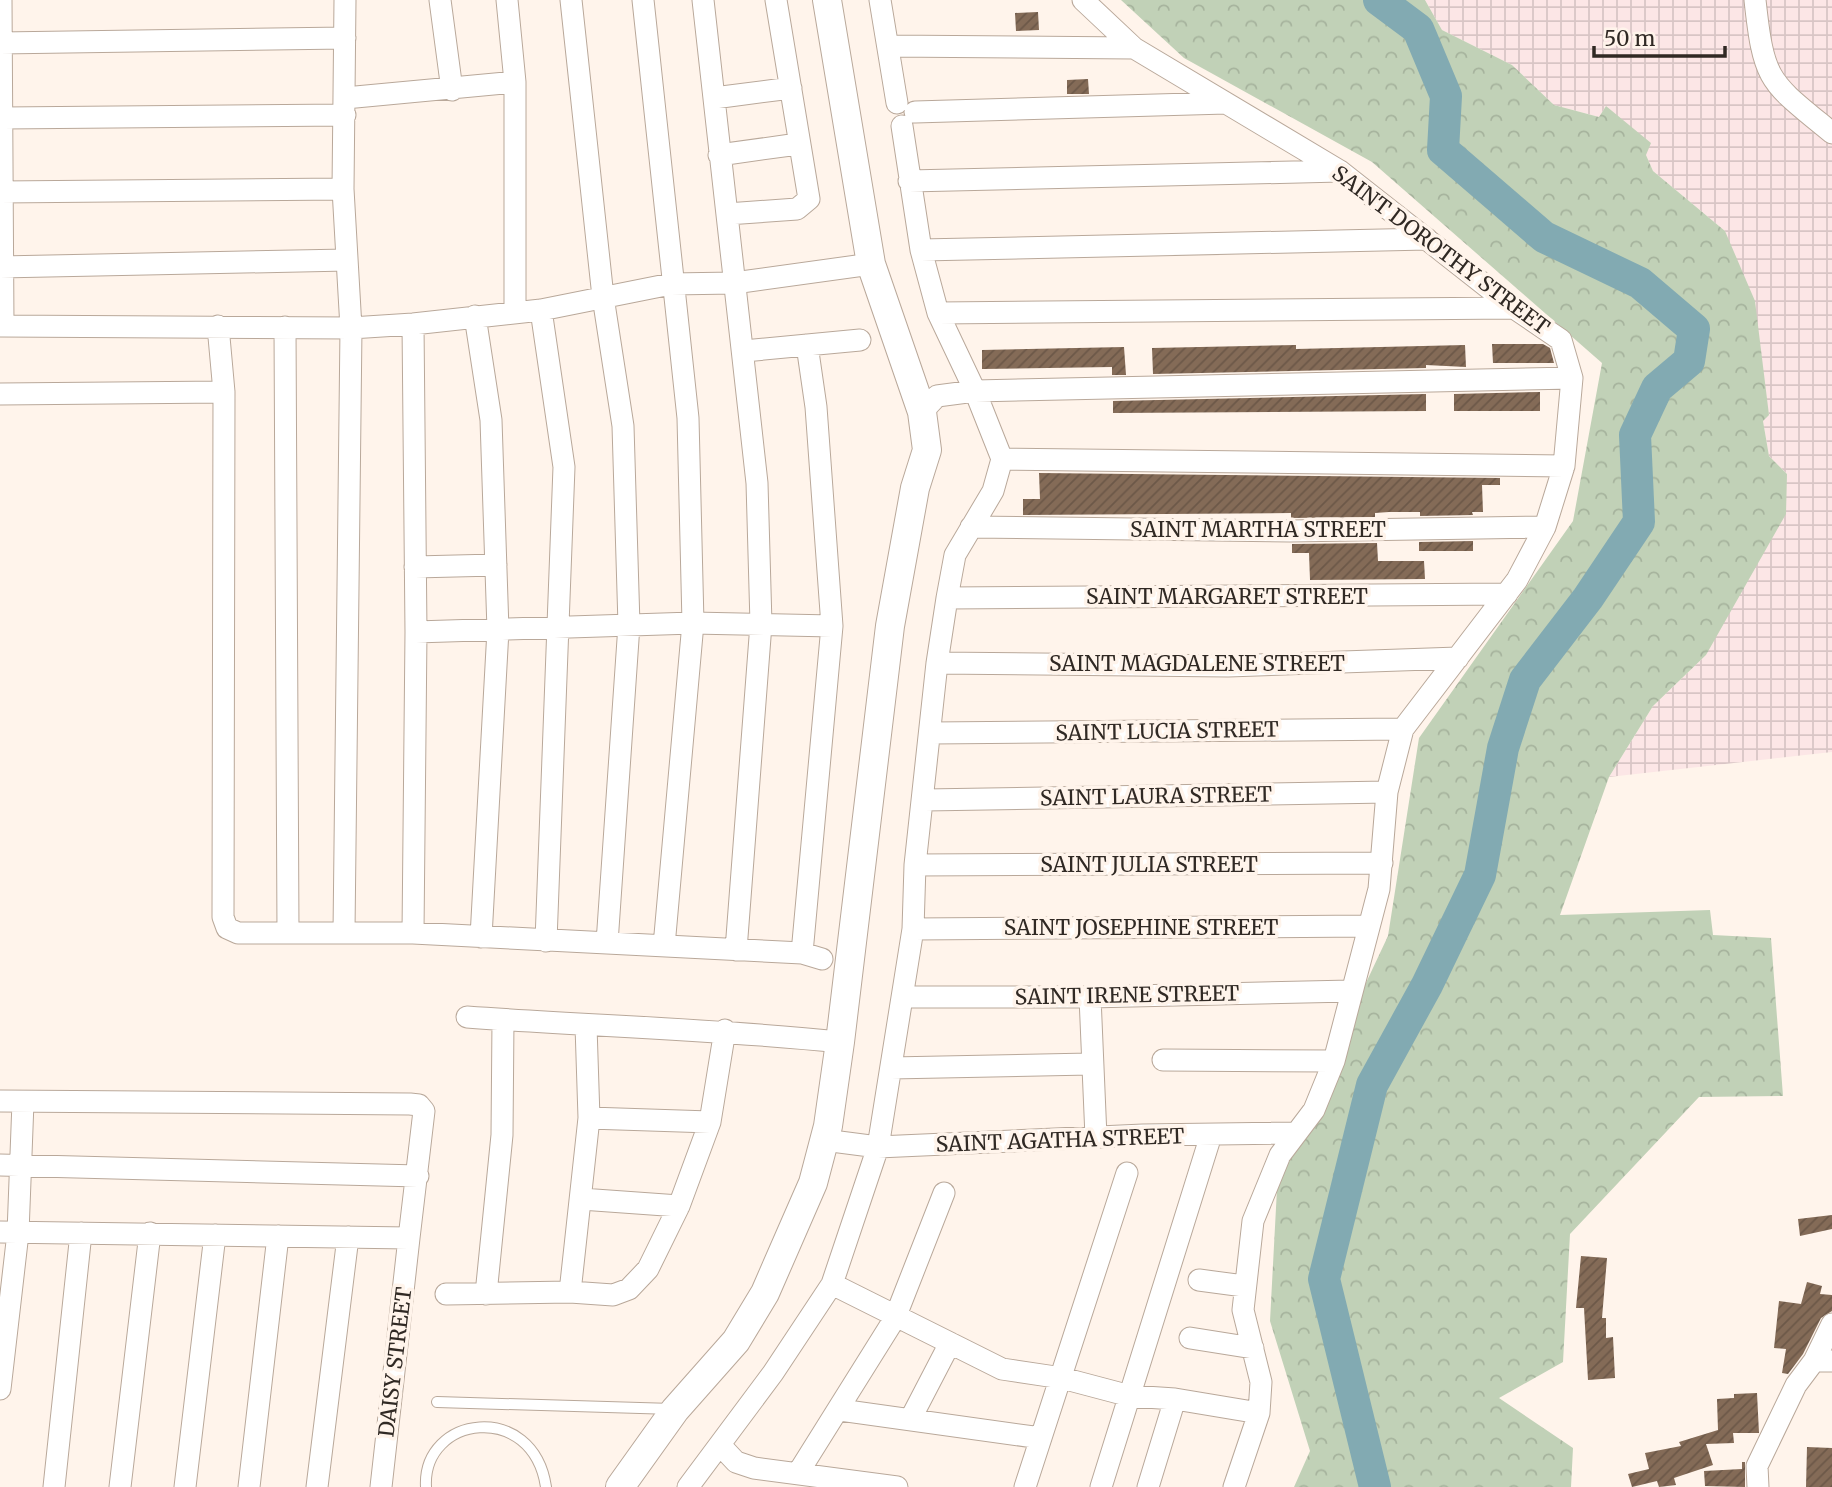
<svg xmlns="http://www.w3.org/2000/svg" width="1832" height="1487" viewBox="0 0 1832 1487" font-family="Merriweather,serif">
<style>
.industrial{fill:url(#industrial-grid)}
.forest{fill:url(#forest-crowns)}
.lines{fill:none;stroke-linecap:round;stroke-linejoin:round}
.river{stroke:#82aab2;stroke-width:32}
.building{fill:url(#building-hatch)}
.lane-casing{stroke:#b9a89a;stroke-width:12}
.street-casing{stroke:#b9a89a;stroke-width:23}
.secondary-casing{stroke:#b9a89a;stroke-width:30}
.lane{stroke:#fff;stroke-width:10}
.street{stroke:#fff;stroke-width:21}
.secondary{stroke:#fff;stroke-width:28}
.labels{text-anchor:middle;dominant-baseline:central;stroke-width:7;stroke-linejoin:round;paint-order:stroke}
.street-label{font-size:21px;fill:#302924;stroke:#fff4eb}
</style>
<defs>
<pattern id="industrial-grid" width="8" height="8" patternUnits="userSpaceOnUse" patternTransform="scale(1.75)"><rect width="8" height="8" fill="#fce6e6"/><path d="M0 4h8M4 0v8" fill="none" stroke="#d8c5c5"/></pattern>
<pattern id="forest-crowns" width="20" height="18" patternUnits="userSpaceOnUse" patternTransform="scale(1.75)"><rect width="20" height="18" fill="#c1d1b7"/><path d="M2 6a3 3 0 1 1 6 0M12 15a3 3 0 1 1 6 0" fill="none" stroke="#a6b39d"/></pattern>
<pattern id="building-hatch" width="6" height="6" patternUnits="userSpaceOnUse" patternTransform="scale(1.75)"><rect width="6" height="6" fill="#846b57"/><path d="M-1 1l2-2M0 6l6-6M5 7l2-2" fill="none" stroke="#6c5848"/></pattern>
</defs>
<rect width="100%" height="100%" fill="#fff4eb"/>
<path class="industrial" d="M1425,0h407v752l-223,25 44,-71 53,-51 81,-181 -18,-18 -6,-35 6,-7 -44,-183 -72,-60 -7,-16 -40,-49 -7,11 -45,-12 -42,-40 -70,-35z"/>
<path class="forest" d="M1121,0h304l17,30 70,35 42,40 45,12 7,-11 45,37 -5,12 7,16 72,60 30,70 14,114 -6,6 6,35 18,18 -1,40 -80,141 -53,51 -44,71 -49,138 150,-5 3,25 58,3 12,158 -84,1 -129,137 -7,128 -64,36 74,50 -2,39h-277l16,-36 -40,-130 8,-151 110,-234 31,-198 154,-217 29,-158 -230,-201 -188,-104z"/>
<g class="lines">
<path class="river" d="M1375,1487l-51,-208 48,-194 55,-100 53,-110 23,-127 22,-68 63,-82 51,-76 -4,-87 22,-47 32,-27 5,-32 -54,-46 -96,-46 -101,-87 3,-54 -28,-67 -39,-29"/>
</g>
<path class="building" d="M1038,12l1,18 -23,1 -1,-18z
M1088,79l1,15h-22v-14z
M1492,344h51l7,4 4,15h-61z
M1296,345v4l169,-4 1,22 -40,-2v3l-273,6 -1,-26z
M1124,347l2,28h-14v-8l-130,2v-19z
M1540,392v19h-86v-17z
M1426,394v17l-313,2v-12z
M1039,473l461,5v7h-18l1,27h-11l1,3 -53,1v-4h-31l-14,1v4l-84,1v-5l-268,2v-16h17z
M1473,541v10h-54v-9z
M1377,543l1,18h46l1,18 -115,1 -1,-27h-17v-9z
M1832,1215v14l-32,7 -2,-17z
M1581,1256l26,2 -5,60h4v20l7,-1 2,41 -27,2 -4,-72h-8z
M1807,1282l15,4 -2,8 12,1v16l-11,7 -18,36 -15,20 -6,-1 4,-24 -12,-1 5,-47 22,3z
M1757,1393l2,40h-26l1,10 -28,1 7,21 -39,13 2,7 -17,2 -2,-6 -25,6 -4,-13 21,-5 -4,-16 36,-7 -2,-4 39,-12 -1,-31 17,-1v-4z
M1807,1447l25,1v39h-26z
M1742,1462h3v25l-40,-1 -1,-15 38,-2z"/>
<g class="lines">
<g class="lane-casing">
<path id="lane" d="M437,1402l236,7
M426,1487c-4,-72 107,-87 120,0"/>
</g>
<g class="street-casing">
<path id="street" d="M1,0l2,326
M440,0l12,90
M507,0l8,82v231
M571,0l32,297 20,129 6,199 -22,318
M643,0l45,418 5,205 -29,323
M703,0l54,483 4,141 -25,326
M880,0l17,103
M1083,0l51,48 206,123 174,137 47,32 11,38 -8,88 -19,61 -28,53 -114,149 -16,63 -8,97 -45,172 -20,49 -34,45 -27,66 -10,89 18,72 -2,31 -25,74
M1755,0c9,83 14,81 77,133
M0,43l345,-5
M889,46l245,2
M345,98l170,-16
M714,98l77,-10
M915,112l311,-9
M3,118l342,-3
M719,155l79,-11
M909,181l431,-10
M0,192l343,-3
M727,214l70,-5 12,-10 -33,-199
M921,250l506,-11
M0,267l347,-7
M541,310l23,157 -18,474
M938,313l576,-5
M475,316l16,104 7,210 -17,307
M413,324l3,308 -3,301
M0,326l351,2 62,-4 128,-14 130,-26 63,-1 137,-19
M218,326l6,66 -1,525 4,11 11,5h175l389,20 20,6
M285,327l3,606
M744,351l116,-11
M0,394l224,-2
M922,412l15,-16 38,-5 597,-13
M1002,459l562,7
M971,527l319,4 255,-4
M415,567l81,-2
M947,598l560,-4
M416,632l277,-9 139,3
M937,663l291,3 230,-8
M931,733l472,-4
M925,800l462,-8
M915,865l467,-2
M913,929l456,-3
M344,932l7,-604 -8,-139 2,-189
M802,953l30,-327 -16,-219 -9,-62
M903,997h187l261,-6
M1090,997l6,140
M467,1017c124,9 249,12 373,25
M1163,1060l171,1
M891,1068l199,-4
M0,1101l410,3 9,1 5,6 -15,127 -409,-6
M589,1118l121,4
M824,1140l54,7 265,-12 153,-2
M0,1165l418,11
M581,1199l98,7
M1199,1280l45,6
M832,1284l170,85 60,9 68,18 45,3 84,14
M570,1292l19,-174 -3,-92
M446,1294l124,-2 43,3 16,-6 19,-20 31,-63 31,-84 15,-92
M486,1294l16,-159 1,-115
M1832,1324l-18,37h18
M1190,1338l63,10
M0,1389l18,-156 5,-131
M840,1410l201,28
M911,1418l39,-75
M721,1446l15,16 18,6 143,19
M798,1473l97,-155 49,-125
M54,1487l27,-254
M120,1487l30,-254
M185,1487l30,-252
M249,1487l29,-251
M317,1487l31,-250
M381,1487l28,-249
M688,1487l85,-114 59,-89 46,-137 35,-218 2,-64 22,-202 10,-65 8,-43 38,-64 9,-32 -27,-68 -37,-78 -17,-63 -19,-124
M1025,1487l102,-314
M1101,1487l110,-352
M1148,1487l27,-88
M1758,1487l-1,-21 39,-81 18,-24"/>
</g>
<g class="secondary-casing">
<path id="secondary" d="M620,1487l55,-77 61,-69 29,-48 48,-110 15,-57 12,-84 50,-416 25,-138 12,-38 -5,-38 -51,-148 -44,-264"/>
</g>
<use href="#lane" class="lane"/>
<use href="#street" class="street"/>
<use href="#secondary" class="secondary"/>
</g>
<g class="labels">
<g class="street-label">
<text transform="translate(1441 250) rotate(37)">SAINT DOROTHY STREET</text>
<text x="1258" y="529">SAINT MARTHA STREET</text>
<text x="1227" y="596">SAINT MARGARET STREET</text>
<text x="1197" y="663">SAINT MAGDALENE STREET</text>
<text transform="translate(1167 731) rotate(-1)">SAINT LUCIA STREET</text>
<text transform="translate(1156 796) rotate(-1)">SAINT LAURA STREET</text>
<text x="1149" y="864">SAINT JULIA STREET</text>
<text x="1141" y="927">SAINT JOSEPHINE STREET</text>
<text transform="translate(1127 995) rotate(-1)">SAINT IRENE STREET</text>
<text transform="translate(1060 1140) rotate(-2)">SAINT AGATHA STREET</text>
<text transform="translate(395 1362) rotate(-83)">DAISY STREET</text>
</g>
</g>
<path d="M1594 46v10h131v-10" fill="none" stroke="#302924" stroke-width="3.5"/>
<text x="1604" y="46" font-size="21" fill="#302924" stroke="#fff4eb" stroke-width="5" paint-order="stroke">50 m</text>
</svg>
